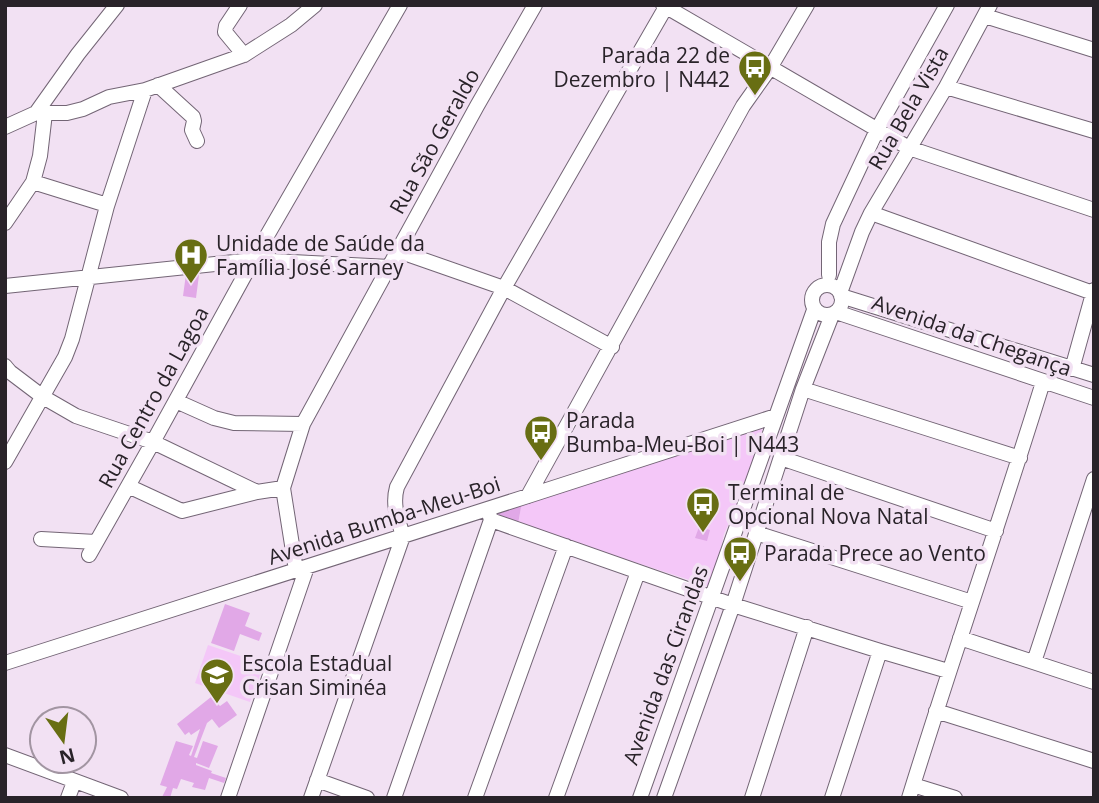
<svg xmlns="http://www.w3.org/2000/svg" width="1099" height="803" viewBox="0 0 1099 803" font-family="'Open Sans',sans-serif">
<style>
.green{fill:#f4c7f8}
.building{fill:#e1a8e7}
.lines{fill:none;stroke-linecap:round;stroke-linejoin:round}
.minor-casing{stroke:#736575;stroke-width:16}
.minor{stroke:#fff;stroke-width:14}
.labels{text-anchor:middle;dominant-baseline:central;stroke-width:7;stroke-linejoin:round;paint-order:stroke}
.poi-label{font-size:21px;fill:#292329;stroke:#f2e1f3;text-anchor:start}
.street-label{font-size:21px;fill:#292329;stroke:#f2e1f3}
</style>
<rect width="100%" height="100%" fill="#f2e1f3"/>
<path class="green" d="M763,427l-21,67 -18,40 -6,28 -10,24 -190,-62 4,-22z
M208,645l56,19 -14,38 -55,-19z"/>
<path class="building" d="M186,274l13,1 -3,23 -13,-2z
M522,502l-4,22 -21,-10z
M699,527l11,3 -3,11 -12,-3z
M225,604l25,9 -5,13 17,7 -3,8 -19,-7 -6,17 -23,-8z
M211,697l9,9 7,-5 10,14 -18,13 -7,-9 -5,4 -13,34 3,1 6,-17 15,5 -9,22 -13,-5v2l16,6 -1,2 15,5 -2,5 -15,-5 -4,12 -13,-3 2,-4 -13,-4 -4,10 -4,-1 -3,10 -8,-1 5,-10 -7,-2 16,-44 17,5 -4,9 2,1 9,-27 -9,6 -2,-3 -4,3 -8,-11z"/>
<g class="lines">
<g class="minor-casing">
<path id="minor" d="M240,5l-14,21 -1,6 19,23
M663,5l246,143 185,62
M985,16l109,34
M158,85l35,32 1,4 -2,9 5,11
M946,87l148,44
M36,113l42,-59 39,-49
M5,127l31,-14h31l16,-4 26,-12 36,-7 99,-35 47,-30 24,-20
M33,182l74,23
M871,213l222,80
M5,223l28,-41 7,-26 5,-43
M398,251l106,37 108,59
M829,275v-33l4,-18 44,-94 70,-125
M812 300a15 15 0 1 1 30 0a15 15 0 1 1-30 0Z
M5,286l248,-26 137,7
M840,293l22,-61 9,-19 75,-126 44,-82
M841,296l253,79
M836,312l258,86
M5,366l5,6 33,25 33,19 77,26 104,50 26,-4
M1072,369l22,-79
M803,389l217,69
M176,401l38,17 20,5 69,1
M781,458l215,73
M5,462l60,-105 7,-18 35,-133 38,-116
M128,486l54,25 75,-19
M528,496l215,-390 27,-38 37,-63
M491,520l242,85 147,46 68,20
M756,533l216,69
M41,539l55,3
M89,555l64,-113 100,-182 147,-255
M296,570l-13,-82 20,-64 174,-318 58,-101
M960,638l134,44
M1034,662l60,-183
M5,663l523,-167 248,-80
M936,711l158,50
M5,755l116,43
M317,780l50,18
M913,785l42,13
M68,798l6,-16
M228,798l79,-231
M311,798l92,-262c-5,-17 -11,-31 -6,-49l107,-199 163,-283
M394,798l97,-278 -2,-7
M475,798l91,-252
M556,798l82,-226
M640,798l174,-488
M664,798l69,-193 70,-216 29,-74
M752,798l55,-171
M832,798l48,-147
M909,798c43,-139 91,-277 134,-416"/>
</g>
<use href="#minor" class="minor"/>
</g>
<defs>
<g id="bus-pin" transform="scale(1.75)"><path d="M0 17L-7.5 6A9.5 9.5 0 1 1 7.5 6Z" fill="#686e13" stroke="#f2e1f3"/><path d="M-5-6H5V4H4V6H2V4H-2V6H-4V4H-5ZM-3.5-4V0h7V-4ZM-3.5 1.2v1.5H-2V1.2ZM2 1.2v1.5H3.5V1.2Z" fill="#fff"/></g>
<g id="hospital-pin" transform="scale(1.75)"><path d="M0 17L-7.5 6A9.5 9.5 0 1 1 7.5 6Z" fill="#686e13" stroke="#f2e1f3"/><path d="M-5-5h3v3.5h4V-5h3V5h-3V1.5h-4V5h-3Z" fill="#fff"/></g>
<g id="school-pin" transform="scale(1.75)"><path d="M0 17L-7.5 6A9.5 9.5 0 1 1 7.5 6Z" fill="#686e13" stroke="#f2e1f3"/><path d="M0-5L7-2L0 1L-7-2ZM-4 1L0 2.5L4 1V4Q0 6-4 4Z" fill="#fff"/></g>
</defs>
<g fill-rule="evenodd">
<use href="#bus-pin" x="755" y="67"/>
<use href="#hospital-pin" x="191" y="255"/>
<use href="#bus-pin" x="541" y="432"/>
<use href="#bus-pin" x="703" y="504"/>
<use href="#bus-pin" x="740" y="553"/>
<use href="#school-pin" x="217" y="675"/>
</g>
<g class="labels">
<g class="poi-label">
<text x="730" y="55" text-anchor="end">Parada 22 de<tspan x="730" dy="24">Dezembro | N442</tspan></text>
<text x="216" y="243">Unidade de Saúde da<tspan x="216" dy="24">Família José Sarney</tspan></text>
<text x="566" y="420">Parada<tspan x="566" dy="24">Bumba-Meu-Boi | N443</tspan></text>
<text x="728" y="492">Terminal de<tspan x="728" dy="24">Opcional Nova Natal</tspan></text>
<text x="764" y="553">Parada Prece ao Vento</text>
<text x="242" y="663">Escola Estadual<tspan x="242" dy="24">Crisan Siminéa</tspan></text>
</g>
<g class="street-label">
<text transform="translate(908 108) rotate(-60)">Rua Bela Vista</text>
<text transform="translate(434 141) rotate(-61)">Rua São Geraldo</text>
<text transform="translate(972 335) rotate(19)">Avenida da Chegança</text>
<text transform="translate(153 397) rotate(-61)">Rua Centro da Lagoa</text>
<text transform="translate(384 520) rotate(-18)">Avenida Bumba-Meu-Boi</text>
<text transform="translate(665 665) rotate(-70)">Avenida das Cirandas</text>
</g>
</g>
<rect width="1099" height="803" fill="none" stroke="#292329" stroke-width="14"/>
<g transform="translate(63 740) rotate(166)"><circle r="33" fill="#f2e1f3" stroke="#a295a2" stroke-width="2"/>
<path d="M0-5L12 26L0 18L-12 26Z" fill="#686e13"/>
<text y="-10" font-size="19" font-weight="bold" text-anchor="middle" fill="#292329">N</text>
</g>
</svg>
